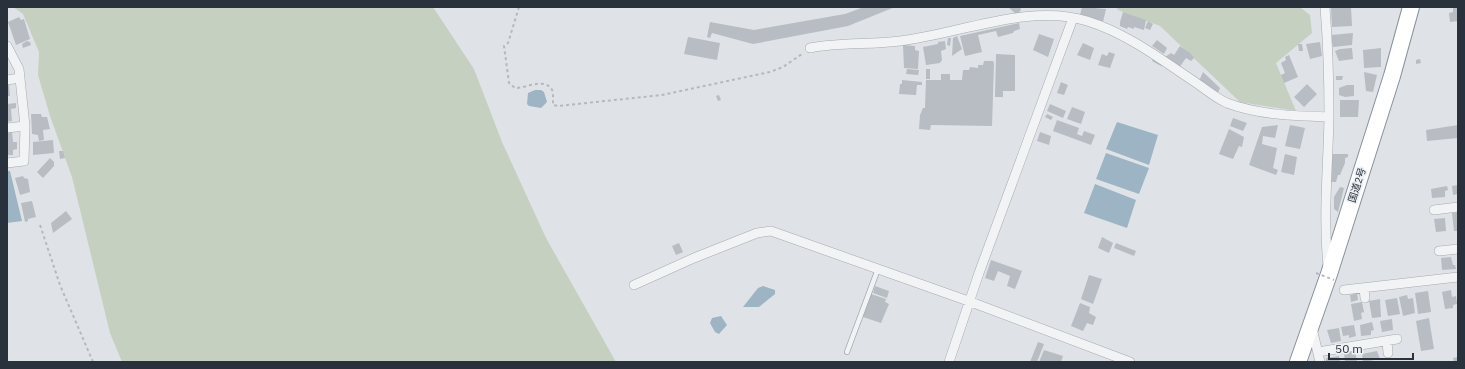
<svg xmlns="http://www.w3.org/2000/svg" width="1465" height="369" viewBox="0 0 1465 369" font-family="'IBM Plex Sans','Noto Sans JP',sans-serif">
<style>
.green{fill:#c6d0c1}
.water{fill:#9db4c4}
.building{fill:#b7bdc3}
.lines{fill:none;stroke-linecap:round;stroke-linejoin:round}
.lane-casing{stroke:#a5aab0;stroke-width:6}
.street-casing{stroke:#a5aab0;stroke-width:10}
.highway-casing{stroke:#88929c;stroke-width:18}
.path{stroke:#b5b9be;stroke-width:2;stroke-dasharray:3 3;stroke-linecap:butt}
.lane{stroke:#f1f3f5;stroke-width:4.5}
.street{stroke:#f1f3f5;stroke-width:9}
.highway{stroke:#fff;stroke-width:16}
.path-bridge{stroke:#b5b9be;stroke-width:2;stroke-dasharray:3 3;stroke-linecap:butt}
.labels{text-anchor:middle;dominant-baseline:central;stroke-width:3.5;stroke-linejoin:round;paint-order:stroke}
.street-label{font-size:10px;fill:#29323c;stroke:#eef1f5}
</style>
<rect width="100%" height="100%" fill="#dfe3e7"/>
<path class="green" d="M13,7h420l41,62 28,73 44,96 70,124h-494l-12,-29 -38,-156 -22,-61 -12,-41 1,-23 -16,-38z
M1116,7h184l10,8 2,18 -36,30 20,48 -56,-9 -80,-76 -42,-16z"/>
<path class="water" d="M535,90h6l3,2 3,10 -6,6 -12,-2 -2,-2 1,-11z
M1117,122l41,13 -9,30 -43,-16z
M1106,153l43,15 -10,26 -43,-15z
M7,171h3l12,50 -15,2z
M1095,184l41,16 -9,28 -43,-15z
M763,286l12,4v4l-16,13h-16l15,-19z
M721,316l6,9 -8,9 -4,-2 -5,-9 2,-5z"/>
<path class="building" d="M864,7h31l-47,19 -95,18 -41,-11 -2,5 -3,-1 3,-15 44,8 91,-16z
M1008,7h12l1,3 -4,5z
M1082,7l24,2 -3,13 -23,-7z
M1351,7l1,19 -20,1 -1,-19z
M1453,7h5v14l-8,1 -1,-9 4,-1z
M1123,12l23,8 -2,10 -10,-3v2l-6,-2 -1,2 -7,-3v-4z
M19,17l2,3 3,-1 6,20 -14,6 -8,-23z
M1148,21l5,3 -3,6 -5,-2z
M1019,23l1,6 -6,2 -1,2 -15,4 -2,-6 -18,4 4,17 -17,4 -5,-20z
M1353,33l-1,12 -19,2 -2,-12z
M1039,34l15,5 -6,18 -15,-7z
M957,36l5,13 -10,7 1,-18z
M688,37l32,6 -3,17 -33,-6z
M948,38h3l-1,8 -3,-1z
M1157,40l10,8 -3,6 -12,-8z
M27,41l3,1 1,3 -8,3 -1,-4z
M945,41l1,8 -5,2 1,9 -2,3 -14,2 -3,-18 15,-3v-2z
M1320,42l2,14 -12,3 -4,-15z
M1083,43l11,5 -4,12 -13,-5z
M1298,44h4l1,7h-4z
M903,45l12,1v4l4,1 -1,18 -14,-1z
M1180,46l10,7 4,5 -3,3 -5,-3 -7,10 -14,-11 6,-4 3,2z
M1352,48l1,11 -14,2 -4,-10 5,-2z
M1381,48v19l-17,1 -1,-18z
M1109,52l6,2 -5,14 -12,-3 4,-11 5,2z
M996,54l19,1v36h-12v6h-8z
M1289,55l9,22 -14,6 -3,-8 4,-2 -4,-10 5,-3 -1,-3z
M1153,59l9,6 -1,1 -9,-5z
M1420,59l1,4 -5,1v-4z
M984,61h9l1,2 -2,63 -61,-1 -1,5 -11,-1 1,-14 3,-7h2l1,-28h15v-6h9v6h12l1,-10h6l1,-3 8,1v-3h5z
M907,69l12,1 -1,5 -12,-1z
M926,69h4v10h-4z
M1203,72l17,16 -2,5 -19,-12z
M1364,72l13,3 -4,17 -7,-1z
M1336,76h7l-1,4h-6z
M902,80l20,2v3h-5l-1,10 -17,-1 1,-10h2z
M1061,82l7,3 -4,10 -7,-2z
M7,84h2l1,12h-3z
M1307,84l10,10 -13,13 -10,-10z
M1347,85h7v11l-9,1 -6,-2v-7z
M719,95l2,5 -3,1 -2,-5z
M1340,100h19l-1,17h-18z
M16,103v5l-5,1 1,12 -5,1v-18z
M1050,104l16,7 -3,7 -16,-7z
M1072,107l13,5 -4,12 -14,-5z
M31,114h10l1,3h5l3,12 -7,1 1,10 -5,1 -1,-6 -6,-1z
M1047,114l6,3 -2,3 -6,-3z
M1233,118l14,5 -4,8 -13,-5z
M1057,120l22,8 -2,6 5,2 2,-5 11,4 -4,10 -38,-14z
M1278,125l-3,13 -12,-2 -1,8 15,4 -4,20 5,2 -2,5 -27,-10 13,-38z
M1290,125l15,3 -5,21 -15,-3z
M1458,125v13l-31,3 -1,-11z
M1229,129l15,8 -2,10 -3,-1 -6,13 -14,-5z
M7,132h5l1,10h4v7l-4,1v5h-6z
M1040,132l11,4 -2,9 -12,-4z
M53,140l1,13 -21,2v-13z
M59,151h4l2,7 -5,1z
M1285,154l12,3 -3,18 -13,-3z
M1332,154h16v3l-3,1v5l-5,12h-2l-2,7h-5z
M50,158l4,4v4l-11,12 -6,-6z
M23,176l1,2 4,1 2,13 -10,3 -5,-17z
M1458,185v9l-5,1 -1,-9z
M1447,186l1,4 -3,1v6l-13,1 -1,-9z
M1340,187l4,1 -6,24 -4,-3v-12z
M32,201l4,16 -8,2v2l-3,1 -4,-19z
M66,211l6,8 -19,14 -2,-10z
M1458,212v19h-4l-2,-18z
M1445,218l1,13 -10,1 -2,-13z
M1102,237l11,6 -4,10 -11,-5z
M679,243l4,9 -7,3 -4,-9z
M1116,243l20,8 -2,5 -20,-8z
M1451,257l2,8h2l1,4 -14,1 -1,-12z
M991,260l31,11 -7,18 -8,-3 3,-10 -12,-5 -4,10 -9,-3z
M1089,275l13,4 -9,25 -12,-5z
M875,286l14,5 -2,7 -14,-5z
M1451,290l1,7 4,-1 1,8 -4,1v3l-8,1 -3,-17z
M1428,291l3,21 -13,2 -3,-21z
M1357,293l1,7 -7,2 -1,-7z
M871,294l15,5 -1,3 4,2 -8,19 -18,-6z
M1407,295l1,4 5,-1 2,15 -12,3 -4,-19z
M1397,298l3,16 -12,2 -3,-16z
M1380,299l1,18 -9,1 -3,-17z
M1362,302l2,10 -3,1 1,6 -8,2 -3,-17z
M1080,303l10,4 -1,6 7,4 -3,8 -6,-2 -4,8 -12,-5z
M1429,318l5,31 -13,2 -5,-30z
M1392,319l1,11 -11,2 -2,-11z
M1372,322l2,8 -3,1v4l-10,1 -1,-11z
M1354,325l2,11 -7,2v-3l-6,1 -2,-9z
M1339,328l2,13 -10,2 -4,-13z
M1038,342l6,2 -7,18h-7z
M1044,350l19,6 -2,6h-22z
M1355,351l2,10 -12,1 -1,-9z
M1377,351l3,8 -17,3 -1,-8z
M1339,356l1,6h-14v-4z
M1458,357v5h-4l-1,-4z"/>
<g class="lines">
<g class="lane-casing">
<path id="lane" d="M847,352l31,-83"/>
</g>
<g class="street-casing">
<path id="street" d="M1325,7c3,37 4,73 4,110 -1,50 -6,100 -1,149
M7,46l12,23 6,57 -1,35 -17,2
M810,48c30,-6 60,-3 90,-7 59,-7 129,-38 187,-20 39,12 72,37 105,59 11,7 23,18 35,23 32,12 68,13 102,14
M7,80l13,-2
M7,128l18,-2
M1434,210l24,-3
M1439,251l19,-2
M634,285l60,-27 63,-25 14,-2 200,71 159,60
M1364,288l1,10
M1344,290l114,-13
M1312,328l8,34
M1387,341l1,12
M1318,352l79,-13
M949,362l30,-89 94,-255"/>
</g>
<g class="highway-casing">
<path id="highway" d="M1298,362l31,-88 63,-198 19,-69"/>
</g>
<path class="path" d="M519,7l-11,36 -4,3 5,37 6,5c12,0 32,-12 38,4v13l5,1 104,-11 108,-23 13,-5 19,-13
M40,225l20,60 33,77"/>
<use href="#lane" class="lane"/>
<use href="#street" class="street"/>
<use href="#highway" class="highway"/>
<path class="path-bridge" d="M1316,273l18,7"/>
</g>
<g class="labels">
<g class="street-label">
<text transform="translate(1357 185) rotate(-72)">国道2号</text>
</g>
</g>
<rect width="1465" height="369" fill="none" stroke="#29323c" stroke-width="16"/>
<path d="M1329 353v6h84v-6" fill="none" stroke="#29323c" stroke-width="2"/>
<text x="1335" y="353" font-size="12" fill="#29323c" stroke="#eef1f5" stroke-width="3" paint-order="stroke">50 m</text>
</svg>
